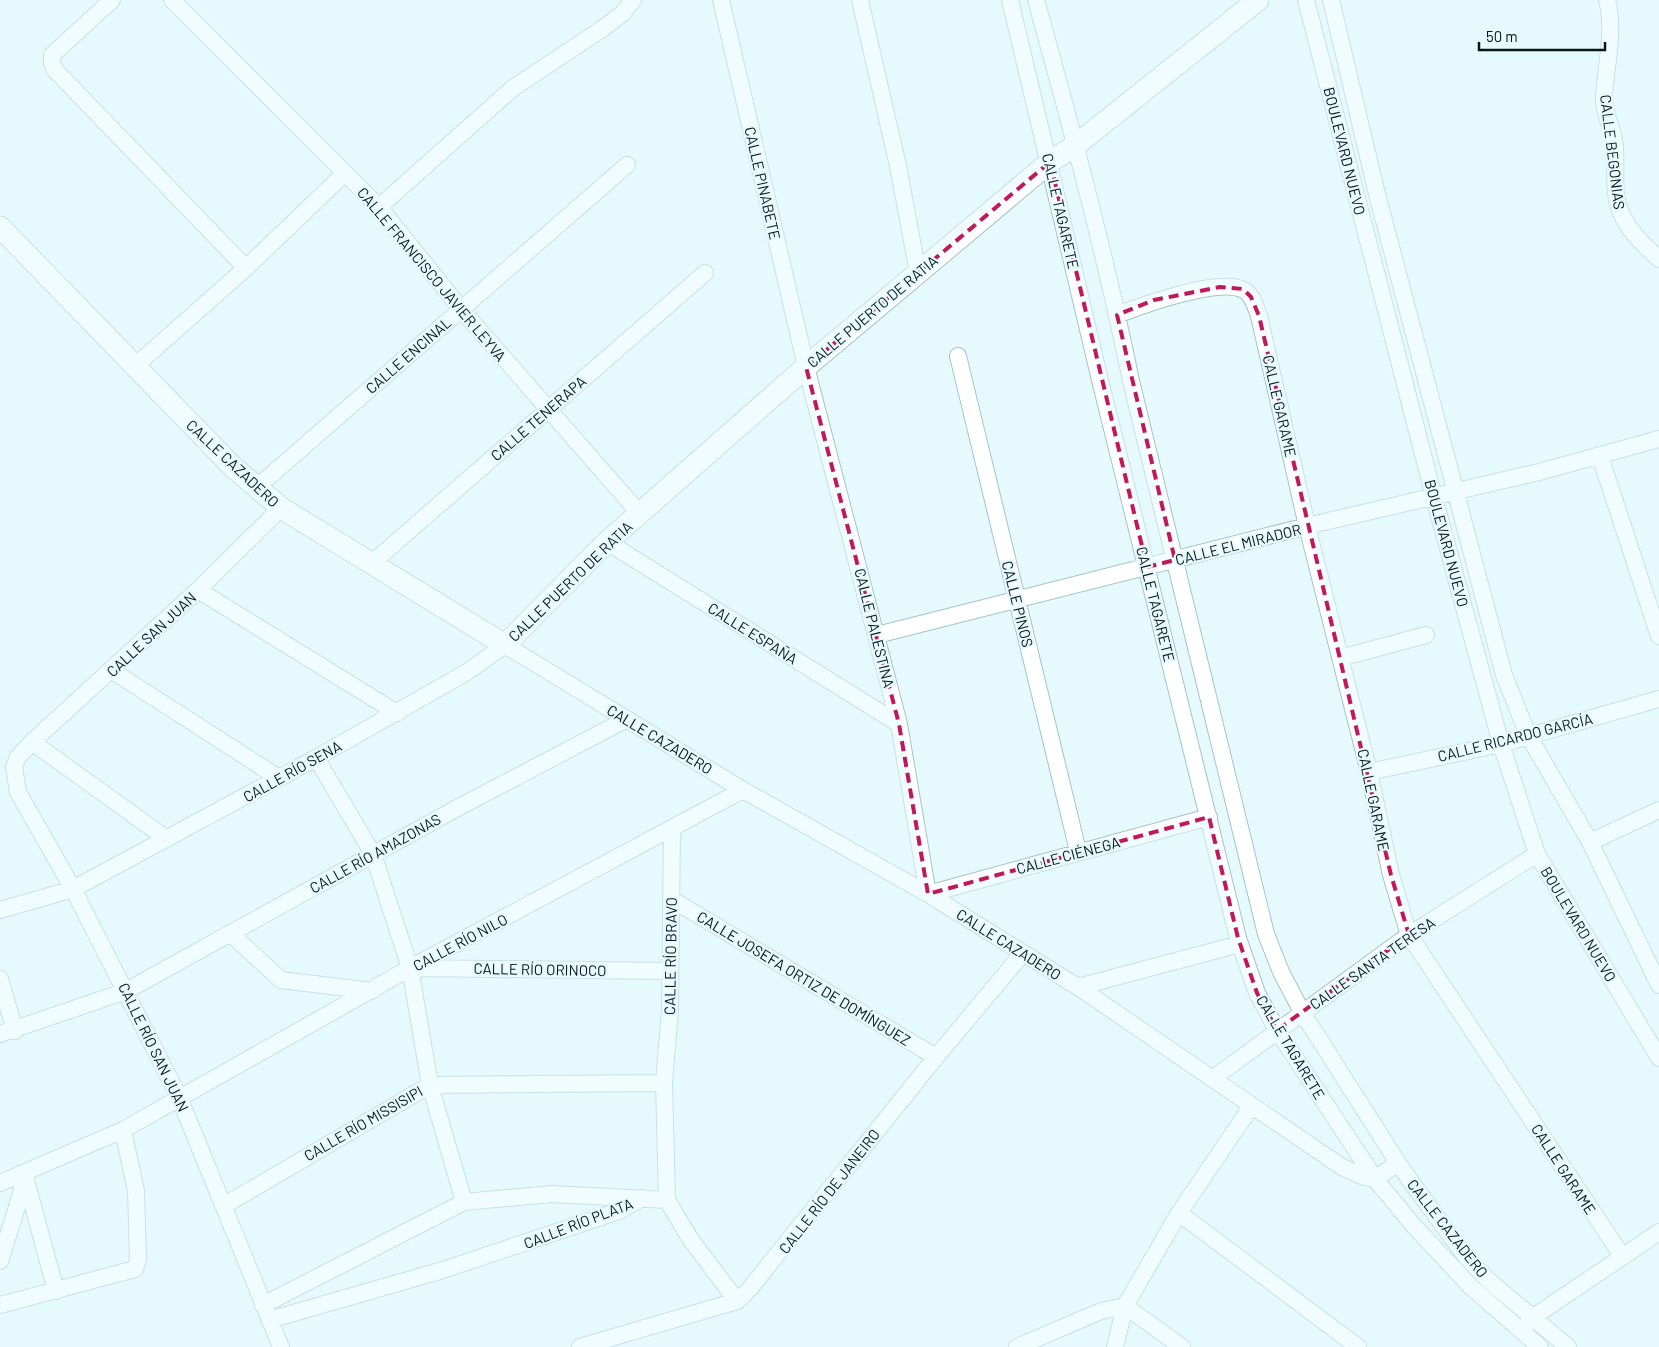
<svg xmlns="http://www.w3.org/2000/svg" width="1659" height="1347" viewBox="0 0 1659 1347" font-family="Barlow,sans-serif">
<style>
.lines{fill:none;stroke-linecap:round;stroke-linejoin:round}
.minor-casing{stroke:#a3c4c9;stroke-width:18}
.tertiary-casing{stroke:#a3c4c9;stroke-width:23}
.minor{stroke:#fff;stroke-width:16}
.tertiary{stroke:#fff;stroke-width:21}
.marked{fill:none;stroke:#c2185b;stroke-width:4;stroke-dasharray:10 6;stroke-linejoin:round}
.labels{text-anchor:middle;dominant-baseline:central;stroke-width:4.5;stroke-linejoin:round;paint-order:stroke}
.street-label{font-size:15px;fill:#091517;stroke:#e6fafd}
</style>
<rect width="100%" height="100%" fill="#e6fafd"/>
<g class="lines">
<g class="minor-casing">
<path id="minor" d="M112,0l-60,55v8l3,7 191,198
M172,0l207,207 82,102 179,205
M721,0l85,367 93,357 29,170
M860,0l38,166 20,107
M1010,0l90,380 138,558 19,55 20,37 98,149 39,47 57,61 69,60
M1036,0c35,126 69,253 95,381l135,553 15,38 21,40 96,151 19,27 50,68 22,23 79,66
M1306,0l128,497 67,247 36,110 122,204
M1331,0l46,194 127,481 24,60 62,107 69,143
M1607,0c8,30 -1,65 -3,96 -1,16 7,28 10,44 3,18 0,36 2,54 3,28 23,47 43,65
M379,207l134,-119 89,-59 21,-16 10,-13
M1117,315c26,-10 103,-38 127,-25 9,5 12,18 15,26l48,210 62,246 22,103 18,60 213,321
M958,356l120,495
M134,367l112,-99 99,-95
M1600,456l59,180
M256,488l371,-323
M281,508l-83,82 -166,152 -14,15 -4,10 4,25 55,97 106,208 102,250
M607,542l292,182
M371,564l334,-291
M198,590l199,123
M877,635l430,-109 232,-54 120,-33
M1340,658l86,-23
M111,670l168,108
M32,742l135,97
M316,758l57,96 37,114 20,117 34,117
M1369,772l132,-28 158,-45
M1590,842l69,-32
M928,894l281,-77
M671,899l265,158
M0,910l73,-21 243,-131 151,-86 38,-27 238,145 185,104 150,93 264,180 22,10 11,2 23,-16
M230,933l51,47 91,11
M413,968l257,3
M0,979l15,52
M1078,987l162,-43
M0,1034l126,-43 335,-185 166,-87
M1212,1079l197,-144 128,-81
M24,1173l32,118
M0,1183l123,-53 287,-162 333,-178
M667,1200l-3,-117 6,-73 2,-181
M667,1200l24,40 46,61
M225,1205l205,-120 234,-2
M1179,1213l179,134
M0,1261l21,-67 2,-15
M0,1305l135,-36 3,-10 -2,-68 -13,-61
M263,1305l201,-103 88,-8 115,6
M269,1320l174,-50 176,-59 23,-13
M1526,1326l6,-8 127,-86
M580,1347l157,-46 10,-9 189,-235 87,-104
M1017,1347l84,-36 24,-5 57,41
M1115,1347l10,-41 54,-93 72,-106"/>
</g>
<g class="tertiary-casing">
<path id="tertiary" d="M0,227l233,240 48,41 224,137 102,-103 199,-175 244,-205 26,-17 182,-145"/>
</g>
<use href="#minor" class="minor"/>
<use href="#tertiary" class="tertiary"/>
</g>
<path d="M0 0H1659V1347H0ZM1050,162l97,405 28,-7 -58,-245 37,-15 66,-13 23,2 8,8 8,19 132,559 18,60 -132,95 -20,-37 -19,-55 -29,-121 -281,77 -29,-170 -93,-357z" fill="#e6fafd" fill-opacity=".55" fill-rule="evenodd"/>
<path class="marked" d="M1050,162l97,405 28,-7 -58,-245 37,-15 66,-13 23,2 8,8 8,19 132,559 18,60 -132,95 -20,-37 -19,-55 -29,-121 -281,77 -29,-170 -93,-357z"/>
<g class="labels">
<g class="street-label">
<text transform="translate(1345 151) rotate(76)">BOULEVARD NUEVO</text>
<text transform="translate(1613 152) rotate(83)">CALLE BEGONIAS</text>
<text transform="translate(763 183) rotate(77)">CALLE PINABETE</text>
<text transform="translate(1061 211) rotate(77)">CALLE TAGARETE</text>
<text transform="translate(432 274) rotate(50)">CALLE FRANCISCO JAVIER LEYVA</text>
<text transform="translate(872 311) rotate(-40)">CALLE PUERTO DE RATIA</text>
<text transform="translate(408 355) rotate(-41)">CALLE ENCINAL</text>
<text transform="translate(1280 406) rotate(77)">CALLE GARAME</text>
<text transform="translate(538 418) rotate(-41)">CALLE TENERAPA</text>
<text transform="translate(233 463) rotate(43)">CALLE CAZADERO</text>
<text transform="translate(1447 543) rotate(75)">BOULEVARD NUEVO</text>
<text transform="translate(1238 544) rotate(-14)">CALLE EL MIRADOR</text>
<text transform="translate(570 581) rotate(-44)">CALLE PUERTO DE RATIA</text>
<text transform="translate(1018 604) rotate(76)">CALLE PINOS</text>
<text transform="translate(1156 604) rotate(76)">CALLE TAGARETE</text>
<text transform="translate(875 628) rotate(76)">CALLE PALESTINA</text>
<text transform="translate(753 633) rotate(32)">CALLE ESPAÑA</text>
<text transform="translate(151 634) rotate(-43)">CALLE SAN JUAN</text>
<text transform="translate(1515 737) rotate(-14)">CALLE RICARDO GARCÍA</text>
<text transform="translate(660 739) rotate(31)">CALLE CAZADERO</text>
<text transform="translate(292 771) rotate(-29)">CALLE RÍO SENA</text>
<text transform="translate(1374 800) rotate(78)">CALLE GARAME</text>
<text transform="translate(375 853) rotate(-29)">CALLE RÍO AMAZONAS</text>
<text transform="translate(1068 855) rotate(-15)">CALLE CIÉNEGA</text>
<text transform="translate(1579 924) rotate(59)">BOULEVARD NUEVO</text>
<text transform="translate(460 942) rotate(-28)">CALLE RÍO NILO</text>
<text transform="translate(1009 944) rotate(32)">CALLE CAZADERO</text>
<text transform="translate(670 956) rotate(-89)">CALLE RÍO BRAVO</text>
<text transform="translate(1372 963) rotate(-35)">CALLE SANTA TERESA</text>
<text transform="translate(540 969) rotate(1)">CALLE RÍO ORINOCO</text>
<text transform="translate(804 978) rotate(31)">CALLE JOSEFA ORTIZ DE DOMÍNGUEZ</text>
<text transform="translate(154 1047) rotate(64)">CALLE RÍO SAN JUAN</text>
<text transform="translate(1291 1047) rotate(59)">CALLE TAGARETE</text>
<text transform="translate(363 1123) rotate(-30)">CALLE RÍO MISSISIPI</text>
<text transform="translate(1564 1169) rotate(57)">CALLE GARAME</text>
<text transform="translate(829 1191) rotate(-52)">CALLE RÍO DE JANEIRO</text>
<text transform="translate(578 1223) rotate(-21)">CALLE RÍO PLATA</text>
<text transform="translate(1448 1228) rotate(52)">CALLE CAZADERO</text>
</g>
</g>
<path d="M1479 42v8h126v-8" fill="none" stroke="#091517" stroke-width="2.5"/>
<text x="1486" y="42" font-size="15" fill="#091517" stroke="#e6fafd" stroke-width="4" paint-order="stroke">50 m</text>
</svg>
